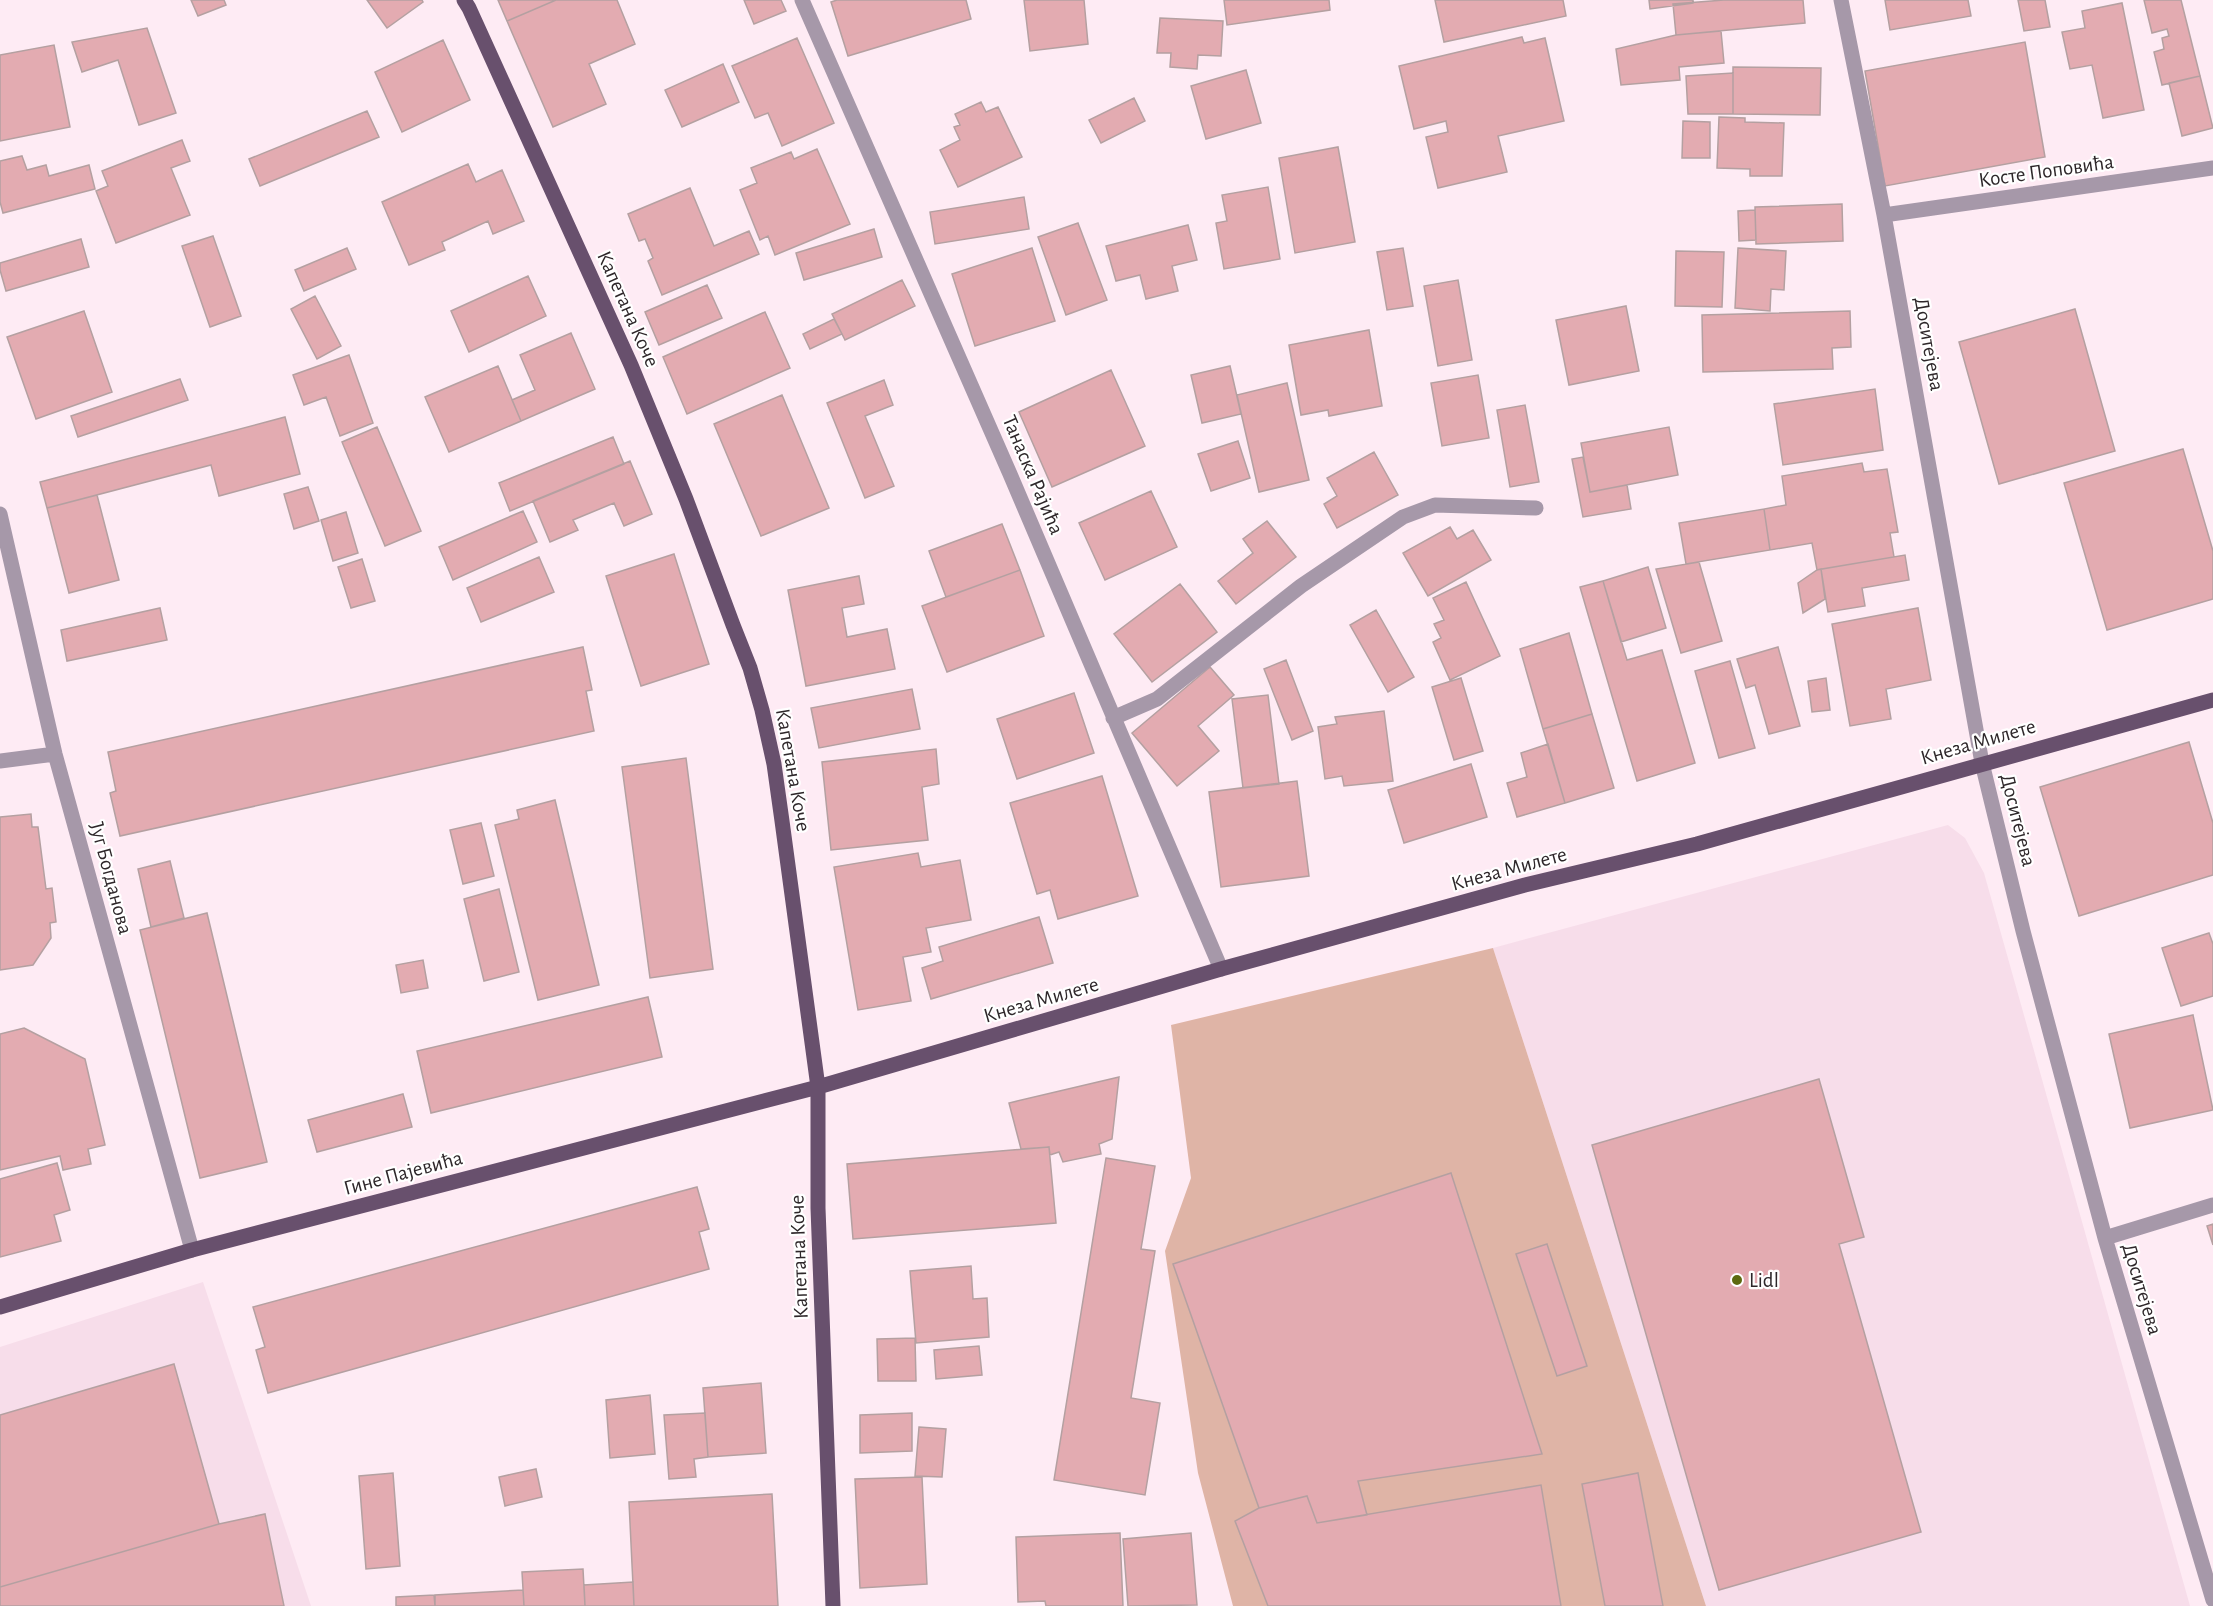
<svg xmlns="http://www.w3.org/2000/svg" width="2213" height="1606" viewBox="0 0 2213 1606" font-family="'Alegreya Sans',sans-serif">
<style>
.built{fill:#f7ddea}
.green{fill:#dfb4a6}
.building{fill:#e3abb1;stroke:#b4a0a1;stroke-width:1.5}
.lines{fill:none;stroke-linecap:round;stroke-linejoin:round}
.minor{stroke:#a698a9;stroke-width:15}
.major{stroke:#68506d;stroke-width:15}
.poi-dot{fill:#5d690f;stroke:#fff;stroke-width:2}
.labels{text-anchor:middle;dominant-baseline:central;stroke-width:4.5;stroke-linejoin:round;paint-order:stroke}
.street-label{font-size:21px;fill:#2e272a;stroke:#fff}
.poi-label{font-size:21px;fill:#2e272a;stroke:#fff;text-anchor:start}
</style>
<rect width="100%" height="100%" fill="#feebf4"/>
<path class="built" d="M1948,825l17,13 19,35 206,733h-484l-213,-658z
M203,1282l108,324h-311v-259z"/>
<path class="green" d="M1493,948l213,658h-473l-35,-133 -33,-222 26,-73 -20,-153z"/>
<path class="building" d="M191,0h33l2,5 -28,11z
M367,0h55l1,2 -36,26z
M498,0h58l-49,21z
M556,0h61l18,44 -46,20 17,40 -53,23 -46,-106z
M744,0h37l5,11 -32,13z
M837,0h129l5,19 -123,37 -17,-54z
M1024,0h60l4,44 -58,7z
M1224,0h105l1,10 -103,15z
M1435,0h128l3,16 -122,26z
M1649,0h44v3l-43,6z
M1724,0h79l2,23 -129,12 -3,-31z
M1885,0h83l3,16 -81,14z
M2018,0h27l5,27 -26,4z
M2144,0h37l19,76 -38,9 -8,-33 10,-3 -2,-11 7,-2 -2,-7 -15,4z
M2122,3l22,107 -41,8 -11,-53 -22,4 -8,-37 23,-4 -3,-17z
M1160,18l63,3 -2,35 -23,-1 -1,14 -27,-2 1,-14h-14z
M147,28l29,85 -37,12 -21,-65 -36,12 -10,-30z
M1721,31l3,32 -45,4 1,13 -59,5 -5,-36 60,-14z
M1522,37l2,6 21,-5 19,83 -66,15 9,36 -69,16 -12,-51 22,-5 -2,-11 -32,8 -15,-63z
M797,38l37,85 -52,23 -14,-33 -13,5 -23,-52z
M443,40l27,60 -68,32 -27,-60z
M2025,42l20,115 -160,29 -20,-115z
M54,45l16,82 -70,14v-86z
M723,64l16,38 -57,25 -17,-37z
M1733,67l88,1 -1,47 -87,-1z
M1246,70l15,53 -55,16 -15,-53z
M1733,73v41h-45l-2,-38z
M2200,76l13,52 -31,8 -13,-53z
M1134,98l11,23 -44,22 -12,-23z
M981,102l5,10 12,-5 24,50 -64,30 -18,-37 20,-10 -6,-13 6,-2 -5,-11z
M367,111l12,26 -119,49 -11,-27z
M1719,117l26,1v4l39,1 -2,53h-32v-7l-33,-1z
M1683,121l27,1v36h-28z
M182,140l8,21 -19,7 19,47 -74,28 -20,-52 12,-5 -6,-15z
M1338,147l17,95 -60,11 -16,-95z
M817,149l33,75 -75,31 -7,-19 -8,4 -20,-50 17,-7 -6,-15 40,-16 3,7z
M22,156l5,14 19,-5 3,11 40,-11 6,24 -92,24 -3,-11v-41z
M468,164l8,18 26,-12 22,51 -31,13 -5,-13 -46,21 3,8 -36,15 -27,-63z
M1268,187l12,72 -56,10 -8,-46 11,-2 -5,-26z
M690,188l24,58 35,-15 10,23 -97,41 -14,-34 5,-3 -8,-19 -6,2 -11,-27z
M1024,197l5,32 -94,15 -5,-32z
M1842,204l1,37 -87,3 -1,-37z
M1755,210l1,30 -17,1 -1,-30z
M1078,223l29,77 -41,15 -28,-78z
M1188,225l9,35 -25,6 6,25 -32,8 -6,-24 -24,6 -10,-35z
M874,229l8,28 -78,23 -8,-27z
M213,236l28,80 -31,11 -28,-81z
M81,239l8,28 -83,24 -6,-21v-7z
M347,248l9,21 -52,22 -9,-21z
M1032,248l23,73 -80,25 -23,-72z
M1403,248l10,58 -26,4 -10,-58z
M1738,248l48,3 -2,39 -13,-1 -1,22 -35,-3z
M1676,251l48,1 -2,55 -47,-1z
M528,276l18,40 -77,36 -18,-41z
M902,280l13,26 -70,34 -13,-26z
M1458,280l14,80 -34,6 -14,-80z
M707,285l15,33 -63,27 -14,-33z
M315,296l26,50 -24,13 -26,-50z
M1626,306l13,65 -70,14 -13,-65z
M2075,309l40,142 -116,33 -40,-142z
M84,311l28,81 -76,27 -29,-82z
M1850,311l1,36 -19,1 1,21 -130,3 -1,-57z
M765,312l25,56 -103,46 -24,-57z
M834,319l8,15 -32,15 -7,-15z
M1369,330l13,76 -53,10 -1,-6 -27,5 -12,-70z
M571,333l24,56 -74,32 -9,-21 23,-10 -15,-35z
M349,355l24,68 -33,13 -14,-39 -22,8 -11,-30z
M498,366l23,55 -72,31 -24,-55z
M1230,366l11,48 -39,9 -11,-48z
M1111,370l34,76 -93,41 -33,-75z
M1478,375l11,63 -47,8 -11,-63z
M180,379l8,21 -110,37 -7,-21z
M884,380l9,25 -28,11 29,70 -29,12 -38,-95z
M1287,383l22,97 -50,12 -22,-97z
M1875,389l8,61 -100,15 -9,-61z
M782,395l47,113 -68,28 -47,-112z
M1525,405l14,77 -29,5 -13,-77z
M285,417l15,57 -81,22 -8,-31 -164,43 -7,-26z
M377,427l44,104 -36,15 -43,-104z
M1669,427l9,48 -88,17 -9,-49z
M613,437l11,27 -114,47 -11,-28z
M1238,441l12,37 -39,13 -13,-37z
M2183,449l30,102v48l-106,31 -43,-147z
M1374,452l24,43 -61,33 -13,-24 13,-8 -10,-18z
M1583,457l7,35 37,-7 4,24 -48,8 -11,-58z
M630,461l22,53 -28,12 -10,-23 -41,17 5,10 -28,12 -17,-41z
M1862,463l2,9 23,-3 11,63 -8,1 4,24 -77,13 -5,-27 -42,7 -6,-41 22,-4 -4,-29z
M308,487l11,34 -25,8 -10,-35z
M1151,491l26,56 -72,33 -26,-57z
M97,495l22,85 -50,13 -22,-85z
M1764,509l6,41 -84,14 -7,-41z
M523,511l14,31 -84,38 -14,-33z
M346,512l12,41 -25,8 -12,-41z
M1267,521l29,36 -60,47 -18,-23 35,-28 -10,-14z
M1002,524l18,46 -74,27 -17,-46z
M1450,527l7,12 16,-9 18,30 -63,36 -25,-43z
M674,554l35,110 -68,22 -35,-110z
M1905,555l4,25 -47,8 3,18 -37,6 -7,-43z
M539,557l15,35 -73,30 -14,-34z
M362,559l13,42 -24,7 -13,-41z
M1699,562l23,79 -41,12 -25,-84z
M1648,567l18,61 -45,14 -18,-61z
M1821,569l4,30 -22,14 -5,-30 19,-13z
M1020,570l24,66 -97,36 -25,-66z
M859,576l5,28 -22,4 5,29 40,-8 8,40 -89,17 -18,-96z
M1603,581l24,79 35,-10 33,113 -58,18 -57,-194z
M1466,582l34,74 -50,24 -17,-38 8,-4 -7,-14 10,-4 -11,-22z
M1180,584l37,48 -65,50 -38,-48z
M160,608l7,32 -100,21 -6,-31z
M1918,608l13,72 -45,9 5,30 -41,7 -18,-102z
M1376,610l38,67 -26,15 -38,-67z
M1569,633l23,81 -49,15 -23,-80z
M583,647l9,43 -6,1 8,40 -474,105 -10,-43 6,-2 -8,-39z
M1778,647l22,79 -31,8 -14,-49 -9,3 -9,-29z
M1286,660l27,71 -21,9 -28,-71z
M1730,661l25,87 -36,10 -24,-87z
M1210,667l24,28 -36,31 21,25 -42,35 -45,-53z
M1461,678l22,73 -29,9 -22,-73z
M1826,678l4,32 -18,2 -4,-31z
M912,689l8,40 -101,19 -8,-40z
M1074,693l20,60 -77,26 -20,-60z
M1268,695l11,89 -36,4 -11,-89z
M1384,711l9,70 -49,5 -2,-10 -17,3 -7,-52 19,-3 -2,-7z
M1592,714l22,74 -49,15 -22,-74z
M2189,742l24,81v52l-134,41 -39,-129z
M1548,744l17,59 -48,14 -10,-34 20,-6 -6,-24z
M936,749l3,35 -17,3 6,53 -97,10 -9,-88z
M686,758l27,211 -63,9 -28,-211z
M1471,764l16,53 -83,26 -16,-53z
M1102,776l36,120 -80,23 -8,-29 -13,4 -27,-91z
M1297,781l12,95 -88,11 -12,-95z
M555,800l44,185 -61,15 -43,-175 24,-6 -2,-9z
M31,814l1,13h6l8,62 6,-1 4,34 -6,1 1,15 -18,27 -33,5v-153z
M481,823l13,53 -31,8 -13,-54z
M918,853l3,14 39,-7 11,60 -45,8 5,24 -28,5 8,44 -53,9 -24,-143z
M170,861l14,57 -33,9 -13,-58z
M499,889l20,83 -35,9 -20,-82z
M207,913l60,249 -67,16 -60,-248z
M1039,917l14,46 -122,36 -9,-31 21,-7 -4,-14z
M2209,933l4,11v52l-32,10 -19,-58z
M423,960l5,28 -27,5 -5,-28z
M648,997l14,60 -231,56 -14,-62z
M2193,1015l20,95 -83,18 -21,-94z
M24,1028l61,31 20,86 -17,4 3,15 -28,6 -3,-14 -60,14v-136z
M1119,1077l-7,62 -13,5 2,10 -38,8 -4,-10 -9,3 -1,-8 -28,2 -12,-46z
M1819,1079l45,158 -25,7 82,288 -202,58 -127,-445z
M403,1094l9,33 -95,25 -9,-32z
M1049,1147l7,76 -203,16 -6,-75z
M1106,1158l49,8 -14,83 14,2 -24,147 29,5 -15,92 -91,-15z
M57,1163l13,47 -16,5 7,26 -61,16v-78z
M1451,1173l91,281 -184,27 9,34 -50,8 -10,-27 -48,12 -86,-244z
M697,1187l12,42 -10,3 10,37 -441,124 -12,-43 9,-3 -12,-40z
M2213,1224v21l-6,-19z
M1547,1244l40,122 -30,10 -41,-122z
M971,1266l2,33 14,-1 2,39 -73,6 -6,-72z
M915,1338l1,43h-38l-1,-42z
M979,1346l3,29 -46,4 -2,-29z
M174,1364l45,160 -219,63v-172z
M761,1383l5,70 -58,4 -5,-69z
M650,1395l5,59 -45,4 -4,-58z
M705,1413l3,44 -14,2 2,18 -27,2 -5,-64z
M912,1413v38l-52,2v-38z
M919,1427l27,2 -4,48 -27,-1z
M536,1469l6,28 -37,9 -6,-29z
M393,1473l7,93 -34,3 -7,-93z
M1638,1473l25,133h-58l-23,-122z
M922,1477l5,107 -67,4 -5,-109z
M1541,1485l20,121h-293l-33,-85 24,-13 48,-12 10,27z
M772,1494l6,112h-144l-5,-104z
M265,1514l19,92h-284v-19l219,-63z
M1120,1533l3,73h-77l-1,-5 -27,1 -2,-65z
M1191,1533l6,72 -69,1 -5,-67z
M583,1569l2,37h-61l-2,-34z
M633,1582l1,24h-49l-1,-21z
M523,1590l1,16h-89v-11z
M434,1595l1,11h-39v-9z"/>
<g class="lines">
<path class="minor" d="M802,0l208,474 211,495
M1841,0l43,215 98,548 41,168 82,307 108,362
M1884,215l329,-47
M0,514l55,240 137,496
M1113,718l44,-19 144,-113 102,-69 32,-12 101,3
M0,761l55,-7
M2105,1238l108,-33"/>
<path class="major" d="M464,0l5,8 162,357 55,134 47,126 17,43 12,42 12,54 8,57 36,266v121l15,398
M0,1307l192,-57 626,-163 403,-118 304,-84 172,-41 516,-144"/>
</g>
<circle class="poi-dot" cx="1737" cy="1280" r="6"/>
<g class="labels">
<g class="street-label">
<text transform="translate(2046 171) rotate(-8)">Косте Поповића</text>
<text transform="translate(628 309) rotate(66)">Капетана Коче</text>
<text transform="translate(1929 344) rotate(80)">Доситејева</text>
<text transform="translate(1033 475) rotate(67)">Танаска Рајића</text>
<text transform="translate(1978 742) rotate(-16)">Кнеза Милете</text>
<text transform="translate(793 770) rotate(80)">Капетана Коче</text>
<text transform="translate(2018 820) rotate(76)">Доситејева</text>
<text transform="translate(1509 869) rotate(-15)">Кнеза Милете</text>
<text transform="translate(111 878) rotate(75)">Југ Богданова</text>
<text transform="translate(1041 1000) rotate(-16)">Кнеза Милете</text>
<text transform="translate(403 1173) rotate(-15)">Гине Пајевића</text>
<text transform="translate(799 1257) rotate(-92)">Капетана Коче</text>
<text transform="translate(2142 1289) rotate(73)">Доситејева</text>
</g>
<g class="poi-label">
<text x="1749" y="1280">Lidl</text>
</g>
</g>
</svg>
